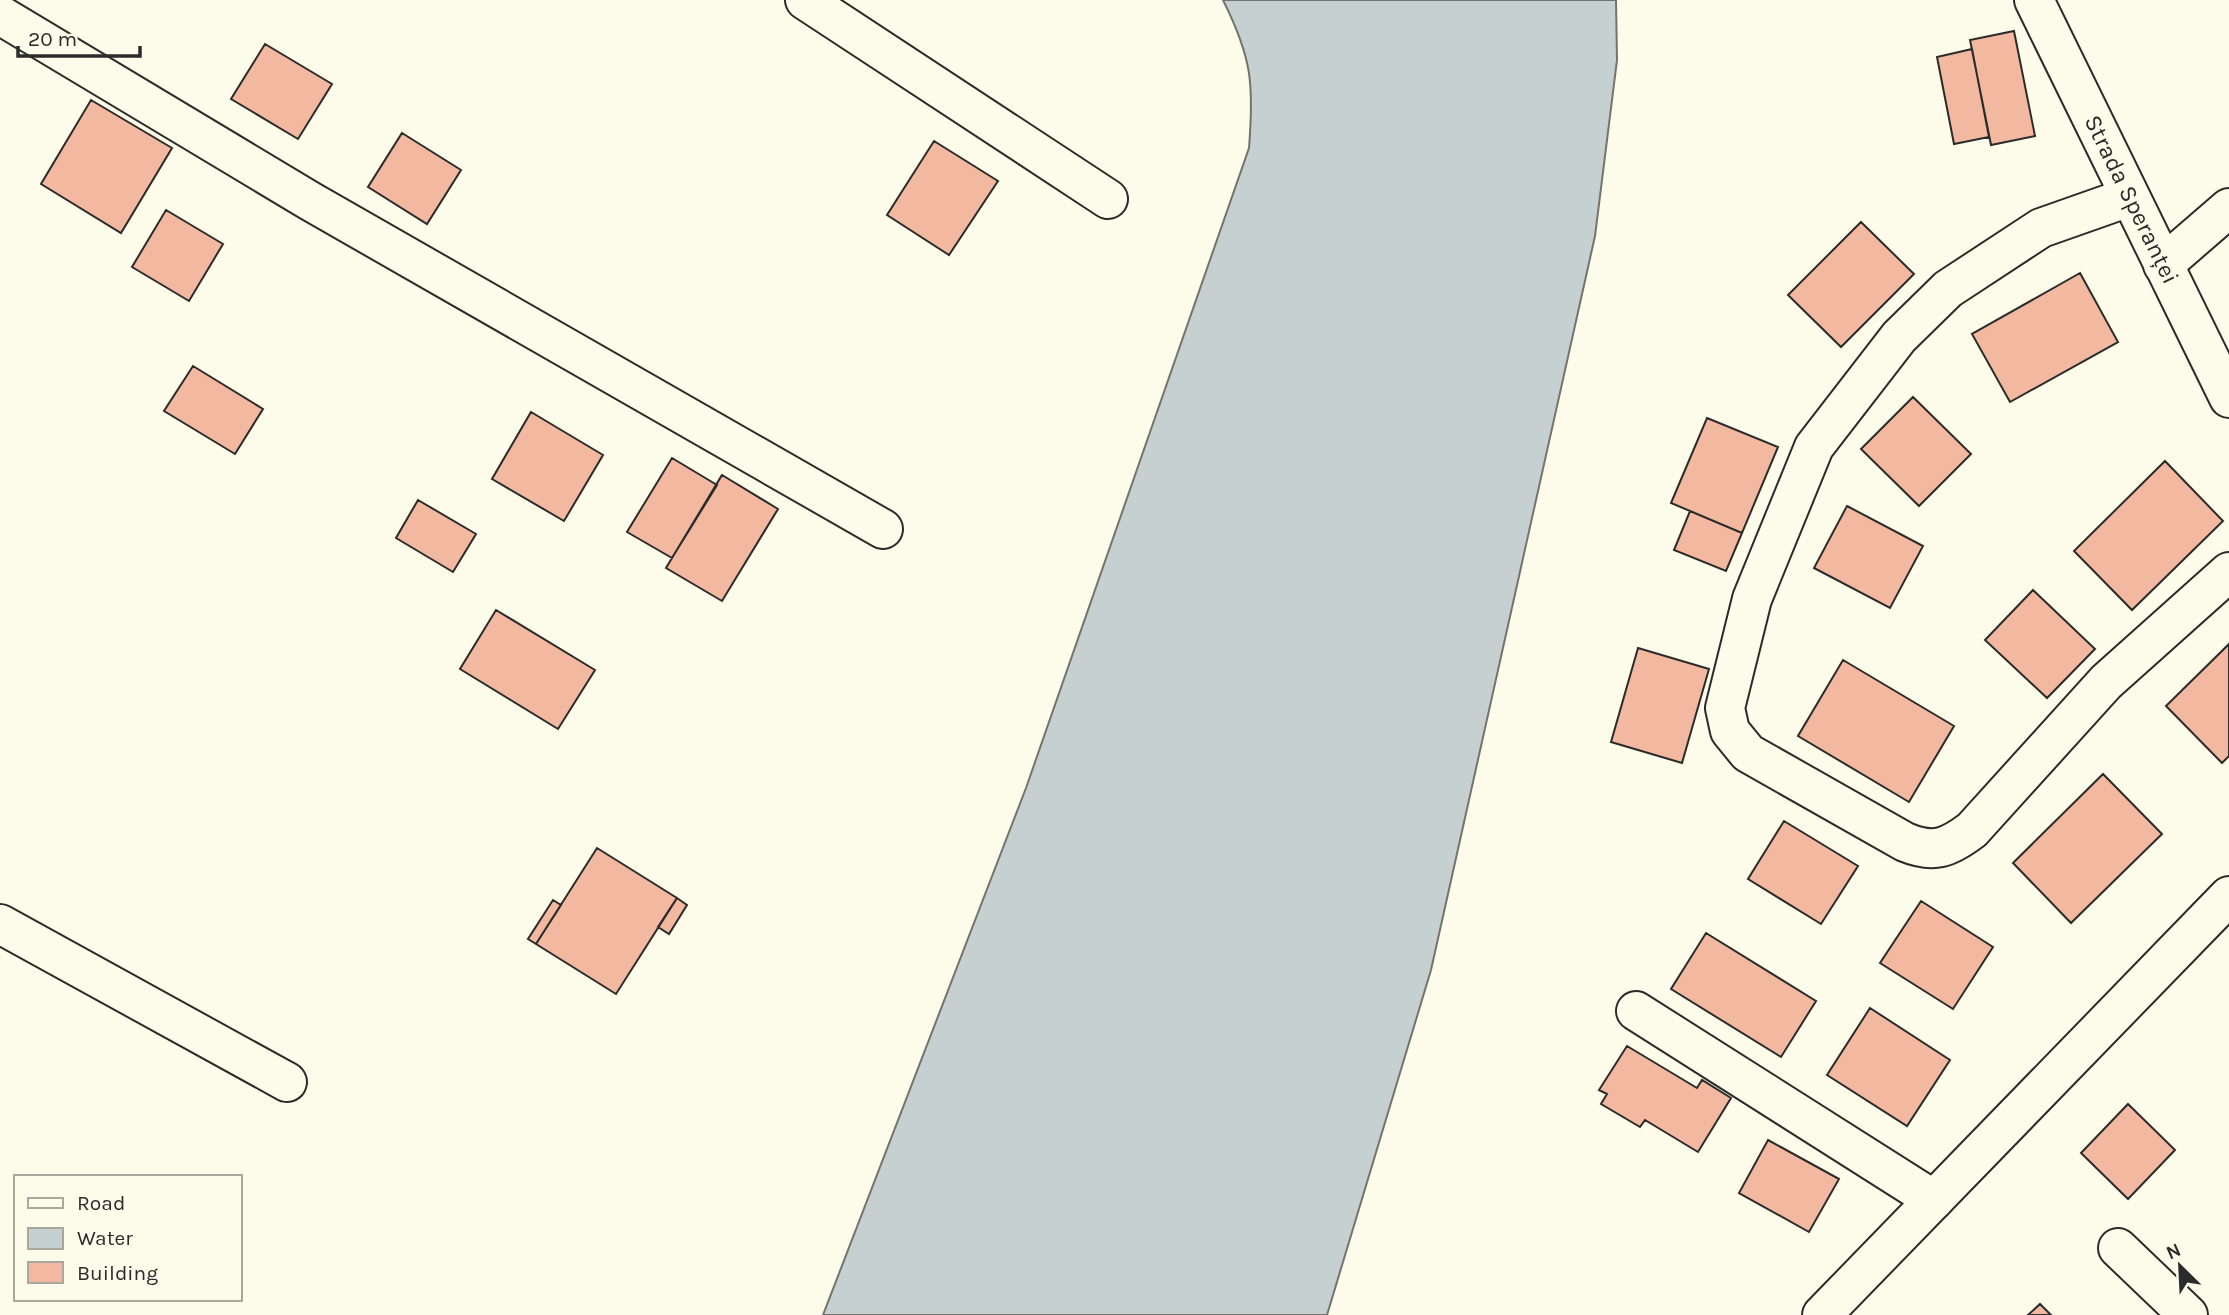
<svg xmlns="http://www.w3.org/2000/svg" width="2229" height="1315" viewBox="0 0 2229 1315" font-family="Karla,sans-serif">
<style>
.water{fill:#c7d0d0;stroke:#74746e;stroke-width:2}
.building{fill:#f2b8a0;stroke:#2b2b2b;stroke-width:2}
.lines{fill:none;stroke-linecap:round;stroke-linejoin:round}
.minor-casing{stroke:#2b2b2b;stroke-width:42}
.minor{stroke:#fdfbea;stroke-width:38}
.labels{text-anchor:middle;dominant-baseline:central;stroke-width:5;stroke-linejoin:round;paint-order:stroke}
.street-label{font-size:24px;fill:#2b2b2b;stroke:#fdfbea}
</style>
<rect width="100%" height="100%" fill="#fdfbea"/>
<path class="water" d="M1223,0h393l1,60 -22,176 -164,734 -104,345h-504l203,-527 223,-640c5,-64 3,-90 -26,-148z"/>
<path class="building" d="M2014,31l21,105 -44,9 -21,-105z
M265,44l67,40 -34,55 -67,-40z
M1972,49l17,88 -35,7 -17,-87z
M91,100l81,48 -51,85 -80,-49z
M402,133l59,37 -34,54 -59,-37z
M934,141l64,40 -49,74 -62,-40z
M166,210l57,34 -34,57 -57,-34z
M1861,222l53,52 -73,73 -53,-52z
M2080,273l38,69 -108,60 -38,-68z
M193,366l70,43 -28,45 -71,-43z
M1913,397l58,57 -52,52 -58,-57z
M531,412l72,43 -39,66 -72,-42z
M1707,418l71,29 -36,86 -71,-30z
M672,458l45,27 -45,73 -45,-26z
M2165,461l58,60 -91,89 -58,-59z
M722,475l56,34 -56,92 -56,-33z
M418,500l58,34 -23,38 -57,-34z
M1847,506l76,40 -33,62 -76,-40z
M1690,511l52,22 -16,38 -52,-21z
M2033,590l62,59 -48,49 -62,-58z
M496,610l99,60 -37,59 -98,-60z
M2229,644v112l-7,7 -56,-57z
M1638,648l71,21 -27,94 -71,-21z
M1843,660l111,66 -45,76 -111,-66z
M2103,774l59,60 -91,89 -58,-60z
M1784,821l74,45 -37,58 -73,-45z
M597,848l80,50 -61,96 -80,-50z
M677,898l10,7 -18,29 -11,-7z
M553,900l8,5 -25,39 -8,-5z
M1921,901l72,46 -40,62 -73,-46z
M1706,933l110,68 -35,56 -110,-68z
M1870,1008l80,52 -43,66 -80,-51z
M1627,1046l70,42 5,-8 29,18 -33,54 -53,-32 -5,7 -39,-23 6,-10 -8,-4z
M2128,1104l47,46 -47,49 -47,-46z
M1768,1140l71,39 -30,53 -70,-39z
M2040,1304l11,11h-23z"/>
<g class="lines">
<g class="minor-casing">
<g id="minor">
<path d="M805,0l303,199"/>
<path id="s1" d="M2034,0l195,398"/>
<path d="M0,15l310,186 573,328"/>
<path d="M2129,197l-88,31 -93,61 -49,48 -85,110 -62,152 -27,109 5,23 18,22 157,89c29,12 43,6 67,-12l134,-148 123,-110"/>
<path d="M2163,265l66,-57"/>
<path d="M0,924l287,158"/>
<path d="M1636,1011l298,189"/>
<path d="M2118,1248l70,67"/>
<path d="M1822,1315l407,-419"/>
</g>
</g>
<use href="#minor" class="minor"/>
</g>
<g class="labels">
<g class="street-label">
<text stroke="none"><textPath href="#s1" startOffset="222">Strada Speranței</textPath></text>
</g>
</g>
<rect x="14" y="1175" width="228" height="126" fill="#fdfbea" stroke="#a9a89e" stroke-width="2"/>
<rect x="28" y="1198" width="35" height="10" fill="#fdfbea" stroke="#a9a89e" stroke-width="2"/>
<text x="77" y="1210" font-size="21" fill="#2b2b2b">Road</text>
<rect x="28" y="1228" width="35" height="21" fill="#c7d0d0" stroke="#a9a89e" stroke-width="2"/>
<text x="77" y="1245" font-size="21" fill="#2b2b2b">Water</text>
<rect x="28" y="1262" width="35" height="21" fill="#f2b8a0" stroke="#a9a89e" stroke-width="2"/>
<text x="77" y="1280" font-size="21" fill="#2b2b2b">Building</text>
<g transform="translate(2180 1266) rotate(336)" stroke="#fdfbea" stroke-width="5" paint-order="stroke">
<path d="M0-5L12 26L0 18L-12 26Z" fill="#2b2b2b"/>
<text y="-10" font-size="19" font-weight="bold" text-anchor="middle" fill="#2b2b2b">N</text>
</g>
<path d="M18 46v10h122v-10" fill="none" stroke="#2b2b2b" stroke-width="3.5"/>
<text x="28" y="46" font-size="21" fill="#2b2b2b" stroke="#fdfbea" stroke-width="5" paint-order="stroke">20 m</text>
</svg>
